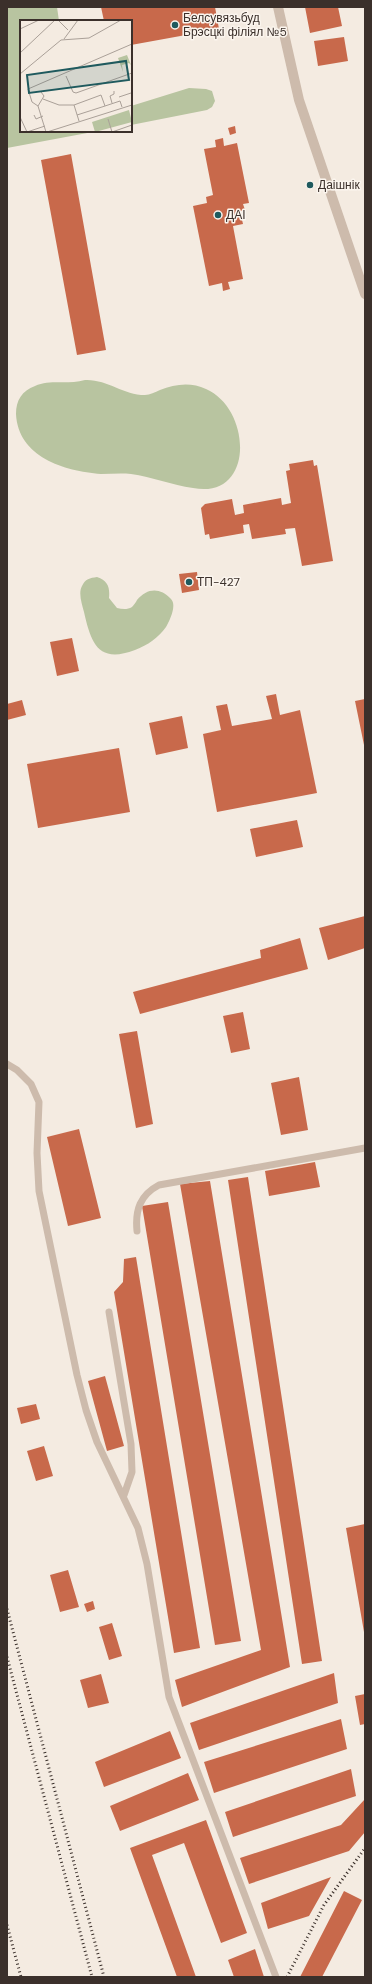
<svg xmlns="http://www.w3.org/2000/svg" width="372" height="1984" viewBox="0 0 372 1984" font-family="'DM Sans',sans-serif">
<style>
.green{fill:#b8c4a0}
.building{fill:#c8694b}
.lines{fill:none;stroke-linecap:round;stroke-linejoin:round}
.service{stroke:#cdbbac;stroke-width:7}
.minor{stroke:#cdbbac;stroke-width:10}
.rail{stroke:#3b302b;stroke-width:3;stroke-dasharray:1 3;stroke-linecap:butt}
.poi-dot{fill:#1f5a5e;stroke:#fbf5ee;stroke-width:1.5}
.labels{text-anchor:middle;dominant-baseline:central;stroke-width:3;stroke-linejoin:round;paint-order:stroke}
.poi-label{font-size:12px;fill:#3b302b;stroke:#fbf5ee;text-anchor:start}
.inset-road{fill:none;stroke:#aaa098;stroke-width:1}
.view{fill:#1f5a5e;fill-opacity:0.15;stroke:#1f5a5e;stroke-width:2}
.inset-edge{fill:none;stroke:#3b302b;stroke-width:2}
</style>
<rect width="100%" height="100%" fill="#f4ebe1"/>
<path class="green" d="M7,7h50l2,14h-38v110h77l-91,17z
M189,88l17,1 6,2 3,10 -3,6 -5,3 -76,15v-19z
M85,380c22,-1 38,15 60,15 5,0 10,-3 15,-5 15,-6 31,-8 46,-1 46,20 49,111 -13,99 -21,-3 -41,-11 -62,-14 -10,-1 -20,0 -30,0 -37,-3 -83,-17 -85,-60 0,-14 6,-23 19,-28 15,-7 32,-1 50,-6z
M97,577c11,4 13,10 12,21l8,10c5,1 10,2 15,-1 2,-2 4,-5 5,-7 10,-12 23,-13 34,-1 6,6 -1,21 -5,28 -8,11 -18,18 -31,23 -37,14 -44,-7 -51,-38 -2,-8 -6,-19 -2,-26 3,-7 8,-8 15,-9z"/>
<path class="building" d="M101,7h114l4,22 -88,16v-24h-27z
M305,7h33l4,19 -32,7z
M344,37l4,24 -30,5 -4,-25z
M235,126l1,7 -6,2 -2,-7z
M223,138l1,8 13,-3 12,60 -6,1 2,6 -5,1 3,13 -10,2 10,53 -15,3 2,7 -7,2 -1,-8 -13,3 -16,-80 14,-3 -1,-6 7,-2 -9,-46 12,-2 -1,-7z
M71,154l35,196 -29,5 -36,-195z
M313,460l1,6 3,-1 16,96 -31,5 -7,-38 -10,1 1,5 -34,5 -3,-15 -6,1 1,8 -34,6 -1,-5 -4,1 -4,-27 4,-4 27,-5 3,16 9,-2 -1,-8 38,-7 1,7 9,-2 -5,-32 4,-1 -1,-6z
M197,572l2,18 -17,3 -3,-19z
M72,638l7,33 -22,5 -7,-34z
M276,694l4,21 20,-5 17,83 -100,19 -14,-78 18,-4 -5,-24 11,-2 5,22 40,-7 -6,-23z
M365,699v46h-1l-9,-44z
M22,700l4,15 -19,5v-16z
M182,716l6,32 -32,7 -7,-32z
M119,748l11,64 -92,16 -11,-64z
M297,820l6,27 -47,10 -6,-28z
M365,916v32l-37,12 -9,-32z
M300,938l8,31 -168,45 -7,-22 128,-34 -1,-8z
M243,1012l7,37 -19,4 -8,-37z
M137,1031l16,93 -17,4 -17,-94z
M299,1077l9,53 -27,5 -10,-52z
M79,1129l22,89 -33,8 -21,-89z
M315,1162l5,25 -51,9 -4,-25z
M248,1177l74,484 -20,3 -74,-484z
M210,1181l80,486 -108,40 -7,-27 86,-30 -81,-466z
M168,1202l73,439 -26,4 -73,-439z
M136,1257l64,391 -26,5 -60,-361 9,-10 1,-23z
M105,1376l19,70 -17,5 -19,-70z
M36,1404l4,15 -19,5 -4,-16z
M44,1446l9,30 -17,5 -9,-30z
M365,1524v108h-1l-18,-104z
M68,1570l11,37 -19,5 -10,-37z
M93,1601l2,8 -8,3 -3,-8z
M112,1623l10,33 -13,4 -10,-33z
M334,1673l4,30 -139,47 -9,-27z
M101,1674l8,29 -21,5 -8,-28z
M365,1694v30l-5,1 -5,-29z
M341,1719l6,30 -133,44 -10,-31z
M170,1731l11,27 -77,29 -9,-25z
M351,1769l5,27 -123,41 -8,-25z
M188,1773l11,27 -79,31 -10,-25z
M365,1799v33l-16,19 -100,33 -9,-26 101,-33z
M206,1820l41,113 -26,10 -37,-100 -32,12 44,122h-19l-47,-129z
M331,1877l-22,39 -41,13 -7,-26z
M344,1891l18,9 -40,77h-22z
M255,1949l9,28h-30l-6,-17z"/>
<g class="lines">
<path class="service" d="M7,1064l10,6 14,14 8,18 -2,51 2,38 38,184 9,35 11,32 41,86 9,36 22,133 107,280
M137,1231c-2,-21 3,-36 22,-46l206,-37
M109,1312l22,132 1,28 -8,23"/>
<path class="minor" d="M278,7l21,93 66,194"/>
<path class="rail" d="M7,1609l97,368
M7,1657l85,320
M7,1925l14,52
M287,1977l37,-72 41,-57"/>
</g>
<g class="poi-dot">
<circle cx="175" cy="25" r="4"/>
<circle cx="310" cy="185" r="4"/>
<circle cx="218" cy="215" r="4"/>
<circle cx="189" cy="582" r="4"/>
</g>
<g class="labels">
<g class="poi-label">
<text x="183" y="18">Белсувязьбуд<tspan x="183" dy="14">Брэсцкі філіял №5</tspan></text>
<text x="318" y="185">Даішнік</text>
<text x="226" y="215">ДАІ</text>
<text x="197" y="582">ТП-427</text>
</g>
</g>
<g transform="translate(20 20)">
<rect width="112" height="112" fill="#f4ebe1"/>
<path d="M107,35l4,10 -2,-2 -7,2 1,7 -5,-14zM109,90l3,12 -37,10 -3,-10z" fill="#b8c4a0"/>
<path class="inset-road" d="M38,0l10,10M0,9l19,-9M44,19l14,-19M0,33l35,-33M0,54l41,-34 28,-2 32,-18M46,56l7,16 3,1 56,-20M99,77l12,-4M23,79l16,6h15l5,16M92,83l-2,-7 4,-2v-3M54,85l27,-10 4,11 -28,9M18,86l6,-10 -3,-4M85,86l15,-5 2,6M14,95l2,4 7,-3M0,97l7,15M88,99l4,13M7,112l18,-6M26,112l-8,-26 -6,-4 -4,-13 104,-45M27,112l85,-27M92,112l20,-7"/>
<path class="view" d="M106,41l3,19 -100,13 -2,-18z"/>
<rect width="112" height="112" class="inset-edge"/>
</g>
<rect width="372" height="1984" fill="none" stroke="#3b302b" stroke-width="16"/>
</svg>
